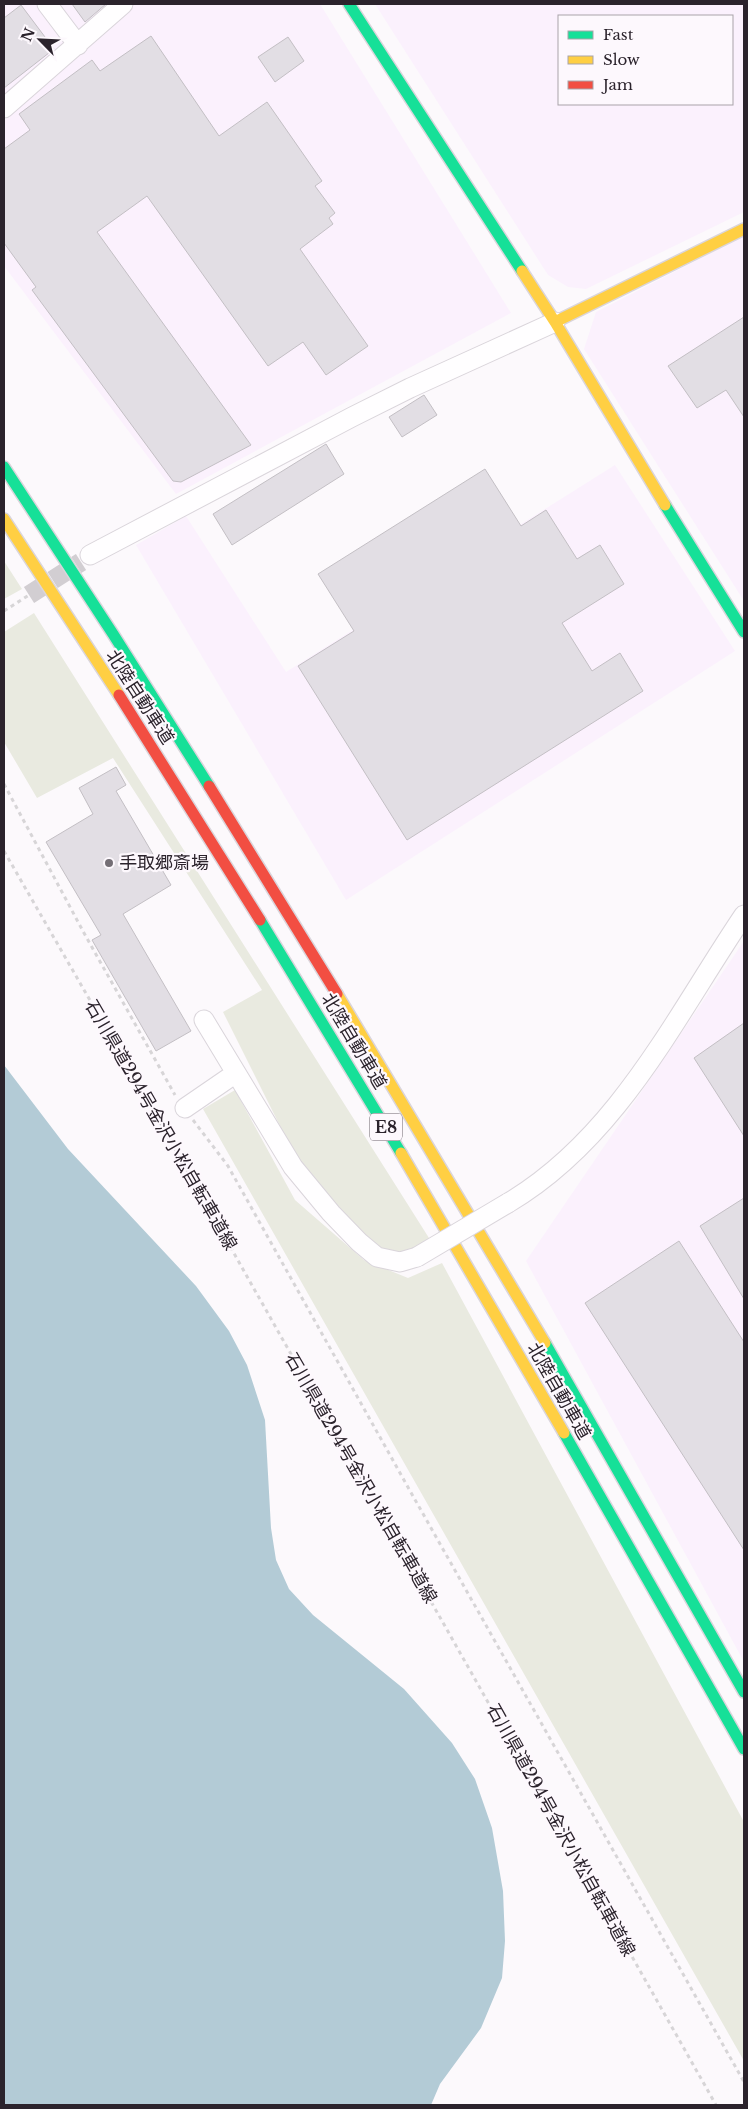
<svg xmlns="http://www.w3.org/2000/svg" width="748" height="2109" viewBox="0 0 748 2109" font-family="'Libre Baskerville','Noto Sans JP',serif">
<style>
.built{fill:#fbf1fd;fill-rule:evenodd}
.green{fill:#e9eae0}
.water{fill:#b3cbd6}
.building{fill:#e2dee4;stroke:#c3bfc4}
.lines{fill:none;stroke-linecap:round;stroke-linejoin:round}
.street-tunnel{stroke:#d2ced2;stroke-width:19;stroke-dasharray:19 9;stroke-linecap:butt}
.street-casing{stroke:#dad5db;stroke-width:21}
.fast-casing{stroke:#dad5db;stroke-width:14}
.slow-casing{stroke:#dad5db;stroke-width:14}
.jam-casing{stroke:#dad5db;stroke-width:14}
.path{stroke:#d7d5d7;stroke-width:3;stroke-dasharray:4 4;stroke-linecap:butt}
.street{stroke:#fffeff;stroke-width:19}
.fast{stroke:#16e098;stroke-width:11}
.slow{stroke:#ffcf43;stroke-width:11}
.jam{stroke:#f24e42;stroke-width:11}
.street-bridge-casing{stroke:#dad5db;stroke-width:21;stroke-linecap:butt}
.street-bridge{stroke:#fffeff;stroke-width:19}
.poi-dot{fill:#746e75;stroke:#fdf8fd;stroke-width:2}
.labels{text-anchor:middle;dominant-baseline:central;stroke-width:4.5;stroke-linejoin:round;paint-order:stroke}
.shield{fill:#fdf8fd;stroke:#6a636b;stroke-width:1}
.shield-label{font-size:16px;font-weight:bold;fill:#2b232c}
.street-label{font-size:18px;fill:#2b232c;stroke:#fdf8fd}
.poi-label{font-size:18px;fill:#2b232c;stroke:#fdf8fd;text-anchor:start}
</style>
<rect width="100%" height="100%" fill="#fcf9fc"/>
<path class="built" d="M4,4h108l-108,98z
M132,4h188l191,309 -335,181 -172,-228v-145z
M375,4h369v208l-158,77 -18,-2 -20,-12zM732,16v88h-173v-88z
M744,236v365l-160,-252 12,-37z
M615,465l120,186 -389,249 -210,-355 50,-29 100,156z
M744,941v721l-218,-401z"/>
<path class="green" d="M4,561l18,28 -18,10z
M34,613l395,625 -18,13 -20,2 -22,-11 -70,-78 -76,-152 39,-22 -149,-232 -76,40 -33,-56v-110z
M235,1090l60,110 69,60 44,18 34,-15 302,559v239l-541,-952z"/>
<path class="water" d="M4,1065l64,84 128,137 33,45 18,34 18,55 6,108 5,32 13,29 24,26 91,74 48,54 23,36 17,49 11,63 2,50 -3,37 -21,50 -41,56 -9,21h-427z"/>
<path class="building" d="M72,4h34l-21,18z
M21,5l33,44 -50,39v-70z
M151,36l68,100 48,-34 55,79 -7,5 20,27 -6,5 4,6 -33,25 68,97 -42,29 -23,-33 -35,24 -121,-170 -50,36 154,213 -70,37 -8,-1 -141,-191 4,-3 -32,-44v-94l26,-19 -11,-16 73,-54 8,11z
M288,37l16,24 -29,21 -17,-25z
M744,317v100l-18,-27 -29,18 -29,-42z
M424,395l13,20 -35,22 -13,-20z
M326,444l18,30 -112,71 -19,-31z
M485,469l36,57 25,-16 31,49 23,-14 24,39 -62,39 30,48 28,-18 23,38 -236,149 -109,-174 56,-35 -36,-57z
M116,767l10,18 -10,6 55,94 -48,29 68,117 -35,20 -64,-111 9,-5 -55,-93 47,-28 -14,-26z
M744,1023v113l-50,-78z
M744,1198v101l-44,-73z
M679,1241l65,101v208l-159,-247z"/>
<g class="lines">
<path class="street-tunnel" d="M29,595l52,-33"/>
<g class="street-casing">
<path id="street" d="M47,4l31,41
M4,108l119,-104
M90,555l262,-138 58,-29 145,-66
M204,1020l89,147 38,46 28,29 18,15 23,5 17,-5
M185,1108l51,-35
M508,1203c110,-65 167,-186 236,-288"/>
</g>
<g class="fast-casing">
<path id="fast" d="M349,4l173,267
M4,467l109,167 96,152
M665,505l79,127
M260,920l141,233
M545,1343l199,349
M564,1433l180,316"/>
</g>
<g class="slow-casing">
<path id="slow" d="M522,271l33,51 110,183
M555,322l189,-93
M4,519l115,176
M337,994l208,349
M401,1153l163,280"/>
</g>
<g class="jam-casing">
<path id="jam" d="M119,695l141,225
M209,786l128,208"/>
</g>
<path class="path" d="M4,611l25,-16
M4,784l80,149 91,162
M4,851l129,224 583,1030
M193,1120l35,46 181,323 335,593"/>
<use href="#street" class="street"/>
<use href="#fast" class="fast"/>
<use href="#slow" class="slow"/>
<use href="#jam" class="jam"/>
<g class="street-bridge-casing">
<path id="street-bridge" d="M417,1257l91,-54"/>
</g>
<use href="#street-bridge" class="street-bridge"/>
</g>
<circle class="poi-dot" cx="109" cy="863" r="5"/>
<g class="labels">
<rect class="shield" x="370" y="1113.5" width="32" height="27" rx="4"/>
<g class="shield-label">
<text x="386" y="1127">E8</text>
</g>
<g class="street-label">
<text transform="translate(140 697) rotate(57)">北陸自動車道</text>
<text transform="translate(354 1041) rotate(59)">北陸自動車道</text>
<text transform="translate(161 1125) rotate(60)">石川県道294号金沢小松自転車道線</text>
<text transform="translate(559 1391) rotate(60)">北陸自動車道</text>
<text transform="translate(361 1478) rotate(60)">石川県道294号金沢小松自転車道線</text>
<text transform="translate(561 1830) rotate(61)">石川県道294号金沢小松自転車道線</text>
</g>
<g class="poi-label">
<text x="119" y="863">手取郷斎場</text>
</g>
</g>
<rect width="748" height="2109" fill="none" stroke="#2b232c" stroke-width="10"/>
<rect x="558" y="15" width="175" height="90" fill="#fdf8fd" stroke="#a9a3a9"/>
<rect x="568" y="31" width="25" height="8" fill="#16e098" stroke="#a9a3a9"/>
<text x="603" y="40" font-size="15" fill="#2b232c">Fast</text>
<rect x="568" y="56" width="25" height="8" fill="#ffcf43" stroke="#a9a3a9"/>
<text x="603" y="65" font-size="15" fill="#2b232c">Slow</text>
<rect x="568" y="81" width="25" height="8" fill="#f24e42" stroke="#a9a3a9"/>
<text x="603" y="90" font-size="15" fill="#2b232c">Jam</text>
<g transform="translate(40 40) rotate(294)" stroke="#fdf8fd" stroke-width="4" paint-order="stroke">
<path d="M0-4L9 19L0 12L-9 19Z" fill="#2b232c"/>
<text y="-8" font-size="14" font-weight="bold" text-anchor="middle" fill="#2b232c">N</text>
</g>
</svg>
